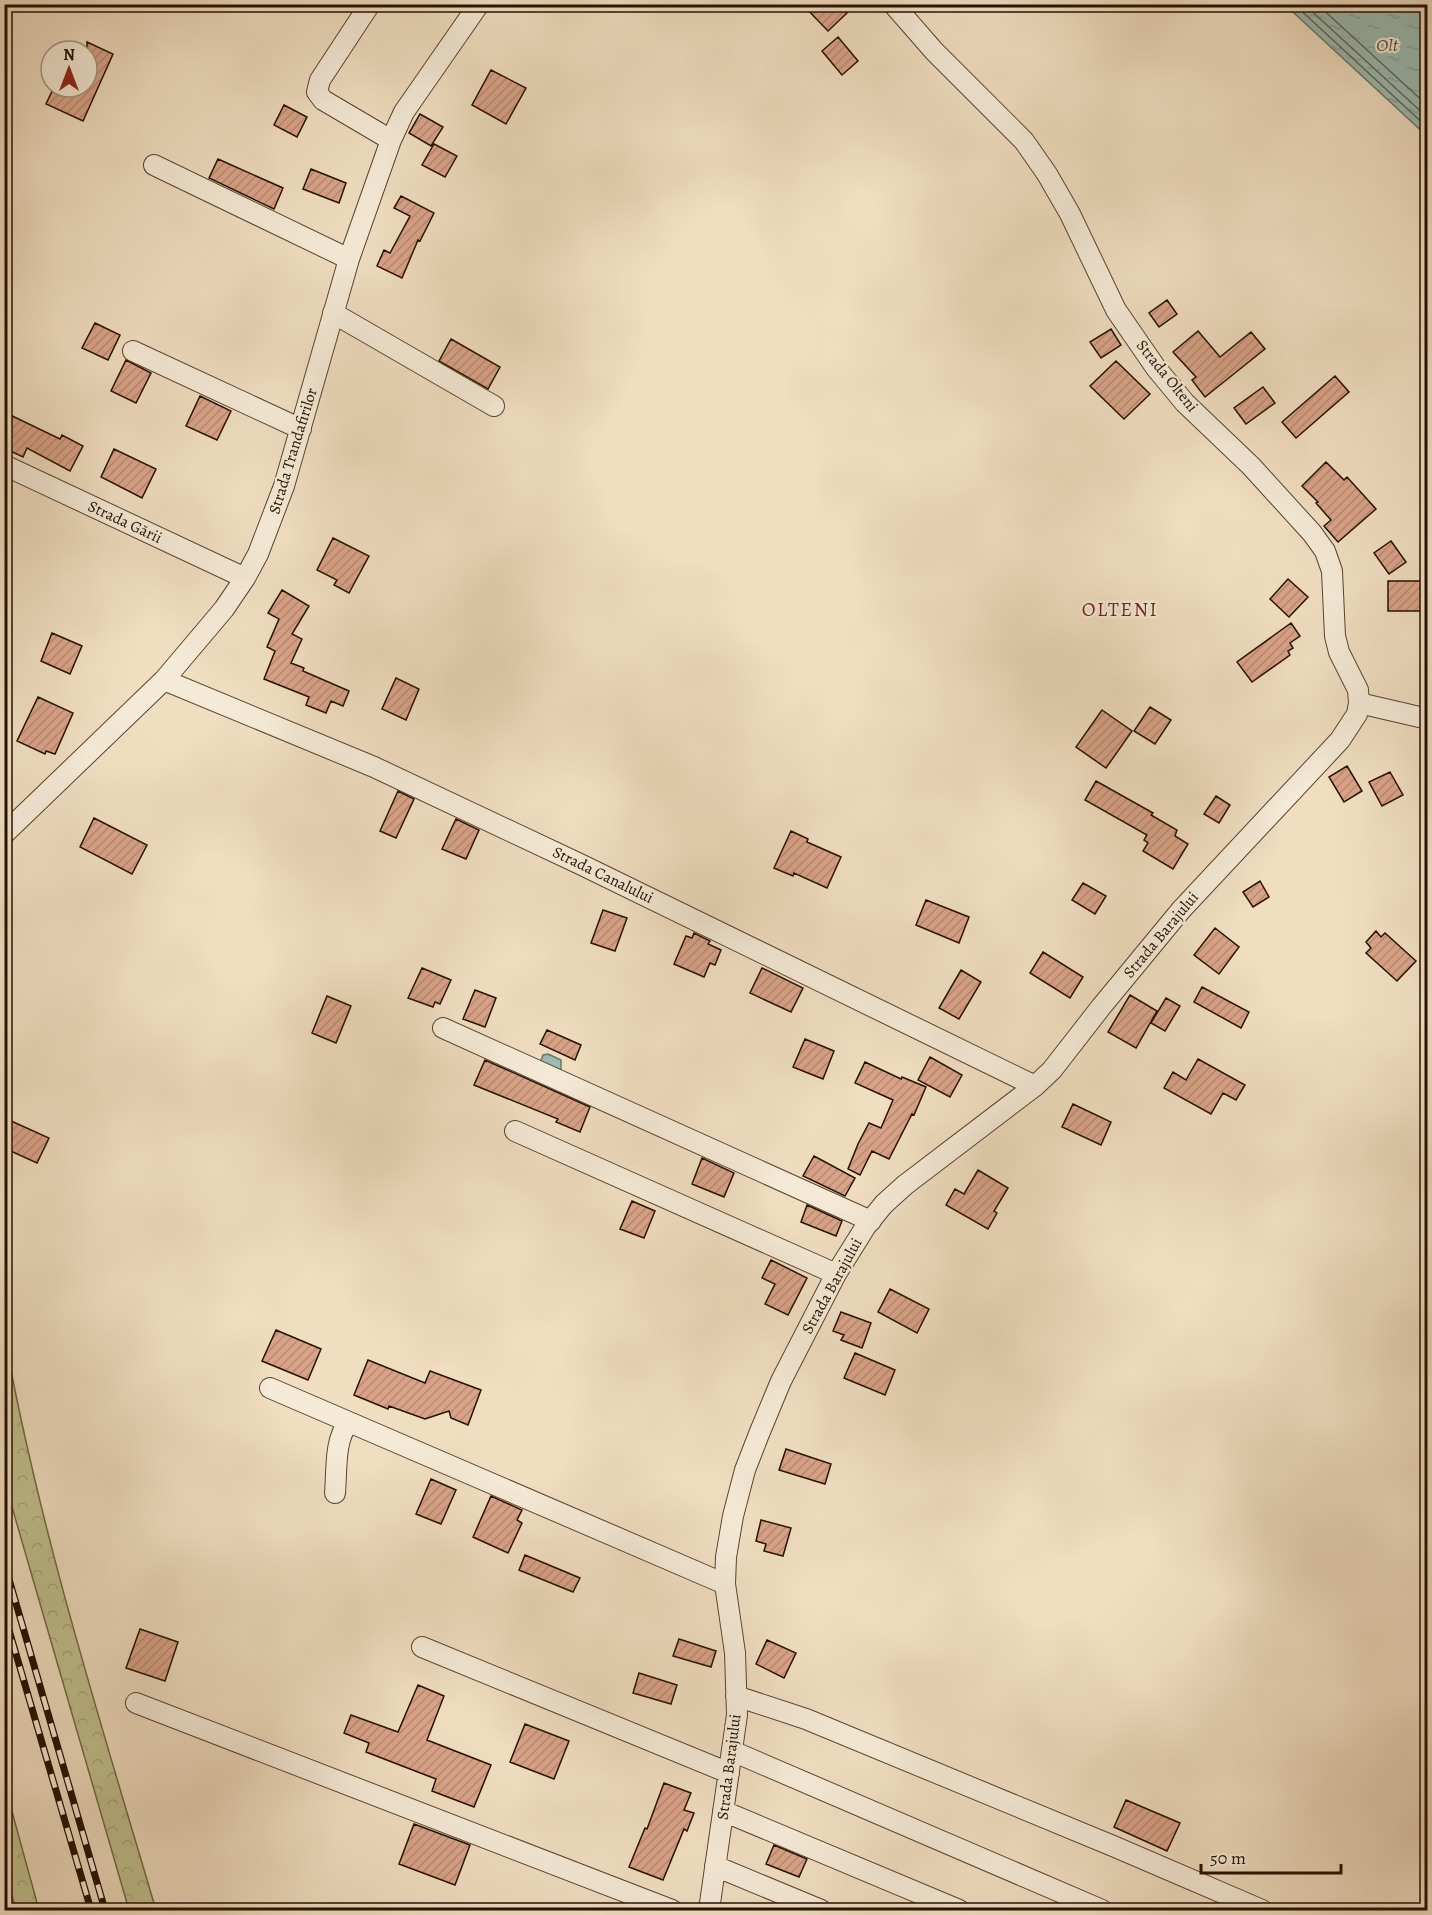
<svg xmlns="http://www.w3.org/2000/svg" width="1432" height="1915" viewBox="0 0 1432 1915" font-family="Alegreya,serif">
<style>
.forest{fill:url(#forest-crowns);stroke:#726847;stroke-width:1.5}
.water{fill:url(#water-ripples);stroke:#6b786b;stroke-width:1.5}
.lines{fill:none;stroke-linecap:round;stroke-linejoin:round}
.shore{stroke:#60665a;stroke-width:1.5}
.building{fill:url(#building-hatch);stroke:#251100;stroke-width:1.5}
.minor-casing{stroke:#584430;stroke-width:22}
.minor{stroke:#f5ead7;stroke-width:20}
.rail-casing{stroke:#251100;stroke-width:7}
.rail{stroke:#f5ead7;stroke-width:4.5;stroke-dasharray:14;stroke-linecap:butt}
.labels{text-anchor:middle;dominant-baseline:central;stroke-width:4.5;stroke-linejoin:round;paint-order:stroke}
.street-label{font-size:16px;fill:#251100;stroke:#f5ead7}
.water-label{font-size:18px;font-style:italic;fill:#4e4d3f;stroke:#f5ead7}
.quarter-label{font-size:20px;letter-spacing:1.5px;fill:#7a1f14;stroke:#f5ead7}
</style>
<defs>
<pattern id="forest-crowns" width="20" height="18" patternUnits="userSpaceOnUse" patternTransform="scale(1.5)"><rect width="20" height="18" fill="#c0c08e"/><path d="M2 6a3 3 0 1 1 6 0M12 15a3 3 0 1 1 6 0" fill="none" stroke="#a5a479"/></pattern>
<pattern id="water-ripples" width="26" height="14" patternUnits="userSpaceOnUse" patternTransform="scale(1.5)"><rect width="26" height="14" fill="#9abcb3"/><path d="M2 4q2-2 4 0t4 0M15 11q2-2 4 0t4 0" fill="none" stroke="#85a198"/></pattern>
<pattern id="building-hatch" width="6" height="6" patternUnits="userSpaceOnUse" patternTransform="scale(1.5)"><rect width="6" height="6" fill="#d9a388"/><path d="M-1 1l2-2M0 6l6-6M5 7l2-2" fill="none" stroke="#ba8b74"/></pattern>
</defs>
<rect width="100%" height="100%" fill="#f0dec1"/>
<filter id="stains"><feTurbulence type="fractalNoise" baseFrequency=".00333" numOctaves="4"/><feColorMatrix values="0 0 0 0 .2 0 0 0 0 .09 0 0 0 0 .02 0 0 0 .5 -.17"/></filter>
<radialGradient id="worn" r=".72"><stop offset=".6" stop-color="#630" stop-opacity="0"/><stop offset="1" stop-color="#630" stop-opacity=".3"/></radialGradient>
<path class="forest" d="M4,1333c35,196 96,387 152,577h-27l-124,-427z
M4,1786h1l34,124h-23l-11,-39z"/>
<path class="water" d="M1287,5h140v131l-133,-123z
M548,1054l13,6v10l-6,2 -15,-9 3,-8z"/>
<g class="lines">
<path class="shore" d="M1294,4l134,124
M1304,4l124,114
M1317,4l111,102"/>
</g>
<path class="building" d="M802,4h36l9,9 -19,18z
M838,37l20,24 -16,14 -20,-24z
M87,42l26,12 -30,67 -37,-17 8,-17h33z
M491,70l35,18 -20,36 -34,-19z
M284,105l23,12 -10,20 -23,-12z
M420,114l23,13 -12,19 -22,-13z
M434,144l23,12 -12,21 -23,-12z
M218,159l65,29 -9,21 -65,-31z
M311,169l35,14 -7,20 -36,-14z
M401,196l33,17 -14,28 -2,-1 -16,38 -25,-12 7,-16 6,3 20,-37 -16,-8z
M1167,300l10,14 -18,13 -10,-14z
M95,323l25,12 -12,25 -26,-12z
M1111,329l10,16 -20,13 -11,-16z
M1198,331l22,26 31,-25 14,17 -60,48 -13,-17 4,-3 -23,-25z
M451,339l49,28 -12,22 -49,-28z
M126,360l25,13 -15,30 -25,-12z
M1116,361l34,33 -26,25 -34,-33z
M1335,376l14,16 -53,46 -14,-16z
M1263,387l12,16 -29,21 -12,-16z
M200,396l31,15 -14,29 -31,-14z
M4,412l56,27 2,-4 21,11 -13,25 -43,-23 -4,9 -19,-9z
M114,449l42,20 -14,29 -41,-21z
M1326,462l18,18 3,-3 29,32 -38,33 -14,-16 7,-6 -15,-17 2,-1 -16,-16z
M333,538l36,18 -20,37 -15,-8 3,-5 -20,-10z
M1391,541l15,21 -17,12 -15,-21z
M1288,579l20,18 -19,20 -19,-18z
M1388,581h40v30h-40z
M282,590l27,16 -17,28 10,5 -11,24 13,5 -1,3 46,20 -6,15 -12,-5 -5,12 -20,-8 3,-8 -45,-18 11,-28 -8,-4 12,-28 -11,-6z
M1291,623l9,13 -10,7 3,5 -5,3 2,4 -38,27 -15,-20z
M52,633l30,13 -12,28 -29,-13z
M396,678l23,11 -13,31 -24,-11z
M38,697l35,16 -18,41 -9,-3 -1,3 -28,-13z
M1150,707l21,13 -16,24 -21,-13z
M1102,710l30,21 -26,37 -30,-21z
M1347,766l15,25 -18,11 -15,-25z
M1390,772l13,23 -21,11 -13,-24z
M1096,781l57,32 -2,2 26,15 -2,6 13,8 -15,25 -30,-18 5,-8 -4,-3 3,-5 -62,-35z
M398,791l16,8 -18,39 -16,-7z
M1216,796l14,9 -11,18 -15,-9z
M94,818l53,27 -15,29 -52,-27z
M456,819l23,11 -13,29 -24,-10z
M791,831l17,8 -1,3 34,15 -14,31 -33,-15 -1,3 -19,-8z
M1260,881l9,16 -16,10 -10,-15z
M1083,883l23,13 -11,18 -23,-14z
M926,900l43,17 -10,26 -43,-18z
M603,910l24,8 -12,33 -24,-8z
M1215,928l24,19 -20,27 -25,-19z
M1376,931l5,6 4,-4 31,28 -19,20 -31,-28 5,-5 -5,-6z
M694,933l16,8 -2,3 13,6 -6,15 -5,-2 -6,14 -30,-13 12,-28 6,2z
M1043,952l40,25 -13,21 -40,-25z
M422,968l29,12 -11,24 -5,-2 -2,5 -25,-9z
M762,968l41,20 -12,24 -41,-19z
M961,970l20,12 -22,37 -20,-11z
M1202,987l47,25 -8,16 -47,-26z
M475,990l21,8 -11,29 -22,-8z
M1130,995l27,16 -21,37 -28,-16z
M327,996l24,10 -15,37 -24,-10z
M1166,998l14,8 -15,25 -14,-8z
M547,1030l34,15 -6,15 -35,-16z
M805,1039l29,12 -11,28 -30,-12z
M930,1057l32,18 -12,22 -32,-17z
M1198,1059l47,26 -9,15 -13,-7 -12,21 -47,-26 9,-16 13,8z
M485,1060l105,47 -10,25 -24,-10 2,-3 -84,-34z
M865,1062l36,17 1,-2 24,10 -12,28 -2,-1 -23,45 -17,-8 -12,24 -12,-6 10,-25 11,-21 12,5 12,-28 -38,-17z
M1073,1104l38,18 -10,23 -39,-18z
M9,1120l40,18 -12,25 -33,-15v-18z
M814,1156l41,22 -10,18 -42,-20z
M702,1158l32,15 -10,24 -32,-13z
M978,1170l30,18 -14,23 3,2 -9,16 -42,-24 9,-16 9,5z
M632,1201l23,10 -11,27 -24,-9z
M807,1205l35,16 -6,15 -35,-14z
M771,1260l36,18 -19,37 -23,-11 10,-20 -13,-6z
M890,1289l39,20 -12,24 -39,-21z
M841,1312l30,11 -9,25 -21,-8 3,-5 -11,-4z
M276,1330l45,19 -13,31 -46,-19z
M855,1353l40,17 -10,25 -41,-17z
M368,1360l57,23 5,-12 51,19 -13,35 -17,-7 -2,-7 -24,8 -36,-13 -1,3 -34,-14z
M786,1449l45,15 -6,20 -46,-14z
M431,1479l25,11 -15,34 -25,-10z
M491,1496l31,14 -5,10 5,3 -14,30 -35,-16z
M761,1520l30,8 -8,28 -19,-5 2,-7 -10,-3z
M525,1555l55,23 -7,14 -54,-22z
M140,1629l38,13 -13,39 -39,-13z
M679,1639l37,12 -5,16 -38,-11z
M767,1640l29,13 -12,25 -28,-14z
M639,1673l38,12 -6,19 -38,-11z
M418,1685l26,11 -17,44 64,25 -17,42 -42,-16 4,-12 -70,-27 3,-9 -25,-10 7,-18 47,17z
M525,1724l44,17 -15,38 -44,-17z
M664,1783l27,10 -7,17 10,3 -7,18 -3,-2 -21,51 -34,-13 16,-39 2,1z
M1126,1800l54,23 -13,28 -53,-24z
M414,1824l56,21 -15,40 -56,-21z
M774,1845l33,14 -8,18 -33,-13z"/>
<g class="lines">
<g class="minor-casing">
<path id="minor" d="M370,4l-50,76 -3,12 6,8 68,40
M154,165l195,94
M333,313l161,93
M133,351l168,78
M4,465l241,113
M164,680l210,87 208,98 453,221
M1359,703l69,16
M4,834l160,-154 60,-71 21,-31 13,-24 26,-68 65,-227 42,-119 13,-28 75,-108
M443,1028l428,193
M515,1131l321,143
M270,1388l455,196
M335,1493c2,-22 -1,-54 14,-71
M422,1647l307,126
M736,1696l70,23 307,127 149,64
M136,1703l536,207
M732,1751l370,159
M723,1811l236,99
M715,1866l106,44
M709,1910l28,-195 -2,-62 -10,-69 1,-27 7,-41 12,-46 14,-36 22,-53 55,-107 30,-48 18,-22 21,-19 130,-99 17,-16 49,-63 80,-97 159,-170 17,-26 2,-11 -1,-13 -19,-38 -4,-16 -3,-65 -7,-20 -13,-18 -61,-67 -66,-63 -29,-35 -40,-58 -46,-96 -23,-40 -23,-33 -90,-90 -41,-47"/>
</g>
<use href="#minor" class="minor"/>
<g class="rail-casing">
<path id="rail" d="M4,1562l101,348
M4,1613l87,297"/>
</g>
<use href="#rail" class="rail"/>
</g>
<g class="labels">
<g class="street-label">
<text transform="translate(1167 376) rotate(51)">Strada Olteni</text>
<text transform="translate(293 451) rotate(-73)">Strada Trandafirilor</text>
<text transform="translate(125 522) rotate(25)">Strada Gării</text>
<text transform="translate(603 875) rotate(26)">Strada Canalului</text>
<text transform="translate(1161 935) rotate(-50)">Strada Barajului</text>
<text transform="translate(832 1286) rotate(-61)">Strada Barajului</text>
<text transform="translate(729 1767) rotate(-83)">Strada Barajului</text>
</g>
<g class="water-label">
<text x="1387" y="45">Olt</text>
</g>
<g class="quarter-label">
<text x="1120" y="609">OLTENI</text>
</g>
</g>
<rect width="1432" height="1915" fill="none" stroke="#f0dec1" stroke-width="24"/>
<rect x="6" y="6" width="1420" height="1903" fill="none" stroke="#251100" stroke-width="3"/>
<rect x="12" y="12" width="1408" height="1891" fill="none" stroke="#251100" stroke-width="1.5"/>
<g transform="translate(69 69)"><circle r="28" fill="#f5ead7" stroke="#a29381" stroke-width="1.5"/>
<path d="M0-4.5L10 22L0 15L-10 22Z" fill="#8f2418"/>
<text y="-9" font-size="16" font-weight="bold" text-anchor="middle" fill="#251100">N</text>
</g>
<path d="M1201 1864v9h140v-9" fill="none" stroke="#251100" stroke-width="3"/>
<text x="1210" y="1864" font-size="18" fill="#251100" stroke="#f5ead7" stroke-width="4.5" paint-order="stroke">50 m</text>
<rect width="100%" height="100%" filter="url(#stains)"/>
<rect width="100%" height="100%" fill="url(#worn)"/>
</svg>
